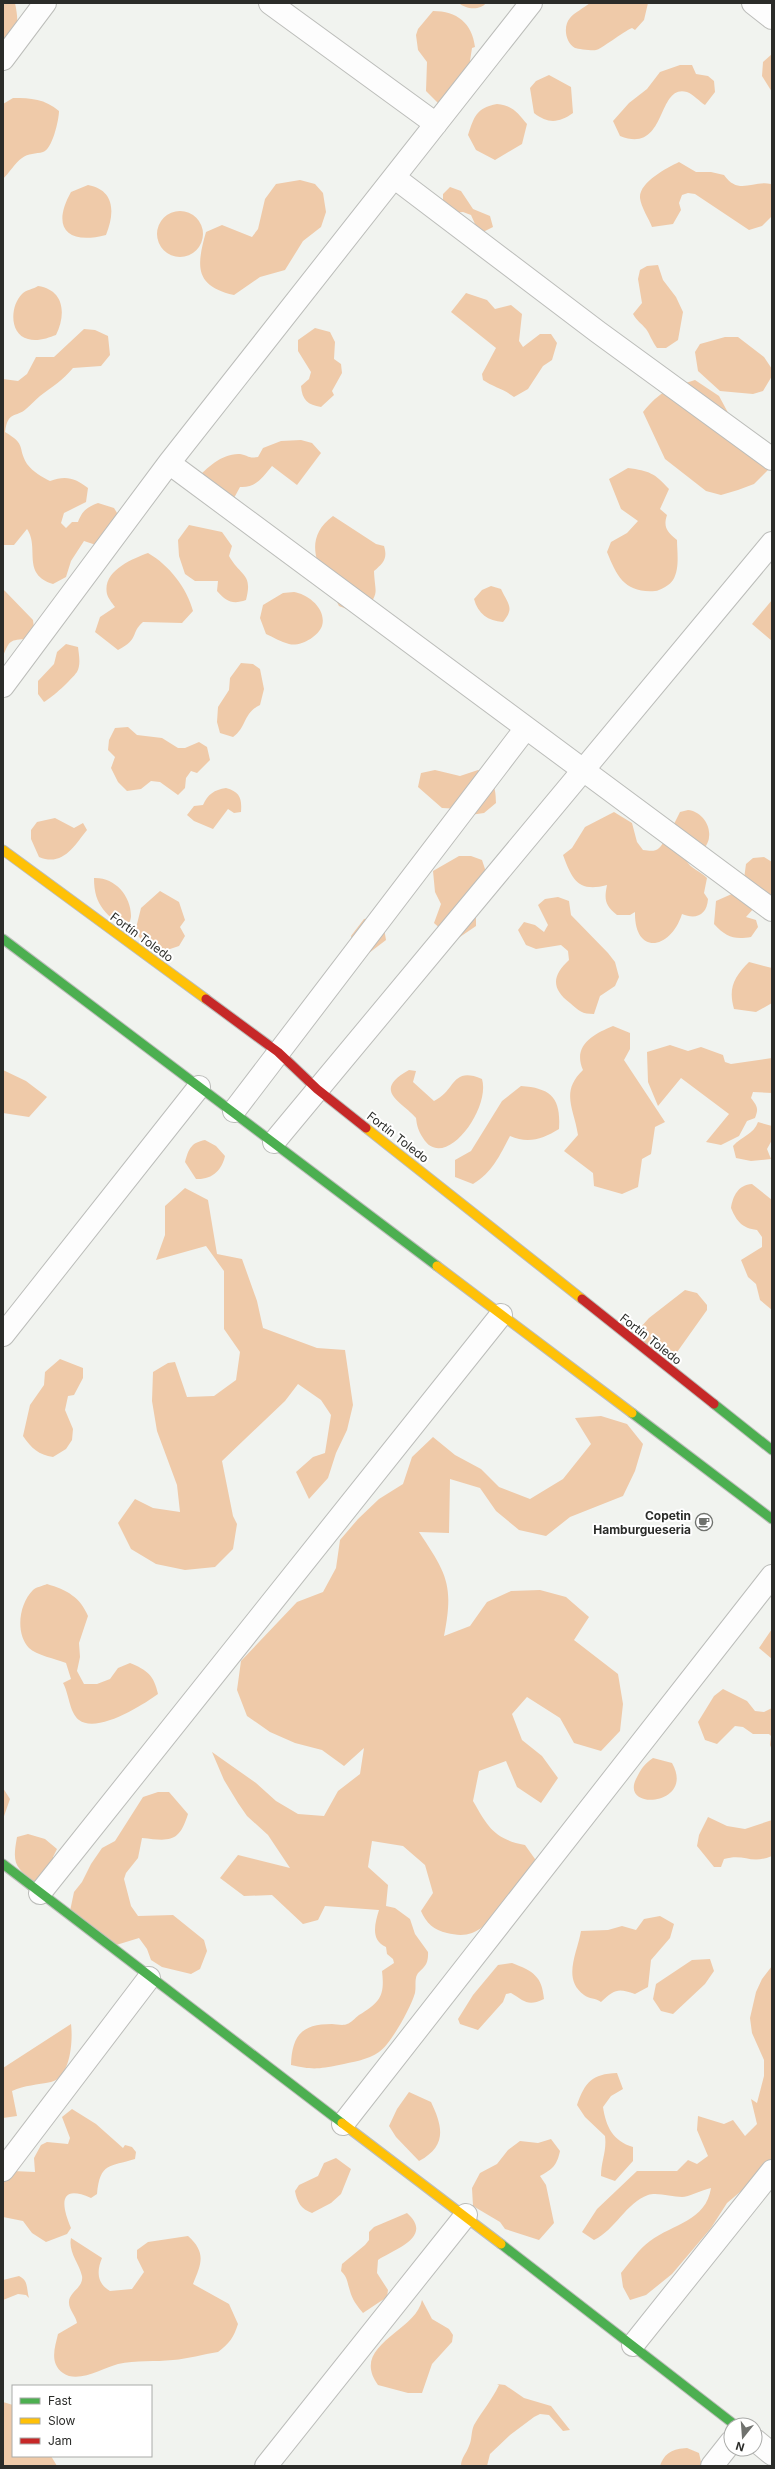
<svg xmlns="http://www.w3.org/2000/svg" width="775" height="2469" viewBox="0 0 775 2469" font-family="Inter,sans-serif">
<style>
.forest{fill:#efcaa9}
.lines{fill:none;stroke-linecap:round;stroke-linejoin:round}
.street-casing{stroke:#bcbdba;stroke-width:24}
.fast-casing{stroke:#bcbdba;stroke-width:11}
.slow-casing{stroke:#bcbdba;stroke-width:11}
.jam-casing{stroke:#bcbdba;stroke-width:11}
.street{stroke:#fdfdfd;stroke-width:22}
.fast{stroke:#4caf50;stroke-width:9}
.slow{stroke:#ffc107;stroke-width:9}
.jam{stroke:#c62828;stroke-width:9}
.labels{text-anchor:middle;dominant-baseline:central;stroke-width:4;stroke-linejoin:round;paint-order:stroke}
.street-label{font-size:12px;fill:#2b2c29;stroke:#fff}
.poi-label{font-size:12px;font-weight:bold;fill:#2b2c29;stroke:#fff;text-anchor:end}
</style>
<rect width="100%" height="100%" fill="#f1f3ef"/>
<path class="forest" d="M3,3h12c4,20 4,27 -12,40z
M459,3h27c-6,8 -21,6 -27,0z
M590,3h58l-4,17 -9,10 -3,-2c-8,3 -32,22 -36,22 -3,1 -18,-1 -21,-2 -10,-6 -12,-22 -5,-30 5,-6 14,-10 20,-15z
M433,11c24,0 39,12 42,36l-3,1 -4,26 -27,32 -15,-15 1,-29 -9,-12 -2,-15 2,-6z
M772,54v38l-10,-16 1,-14z
M680,65h12l4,9 12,2 6,5 1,11 -10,13c-5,-3 -12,-11 -18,-13 -31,-9 -19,63 -67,44l-7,-15 16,-18 18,-14 13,-17z
M549,75l22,12 2,26c-14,10 -25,11 -39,0l-4,-25 6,-7z
M13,98c18,0 32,1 46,13 0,9 -7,39 -16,41 -7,2 -15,1 -21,6 -7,5 -13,15 -19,21v-75z
M497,104c15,1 21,9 30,20l-5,20 -27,16 -19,-10 -8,-15c6,-18 8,-27 29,-31z
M679,162l17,10h15l13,3c15,21 28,5 47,9l1,32 -10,10 -13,4 -54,-36 -7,-1 -6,2 -3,8 2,7 -8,14 -21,3c-3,-8 -11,-20 -12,-29 -1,-16 27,-30 39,-36z
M300,180l15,4 8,9 3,19 -5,15 -18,14 -18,29 -25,7 -26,18c-39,-9 -38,-28 -28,-63l16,-7 30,12 6,-8 7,-30 11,-15z
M88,185c27,5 27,28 18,50 -39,10 -55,-7 -35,-43z
M450,187l11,4 12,18 17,7 3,11 -10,5 -8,-8 -4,-9 -8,-3 -12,1 -8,-7v-12z
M157 234a23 23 0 1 1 46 0a23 23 0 1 1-46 0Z
M658,265l5,15 13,17 7,15 -5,28 -12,8h-9c-4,-5 -9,-17 -11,-19 -5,-6 -9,-8 -13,-15l9,-11 -4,-24 2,-9 7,-4z
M38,286c27,4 28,29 18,49 -8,3 -19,7 -28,4 -19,-5 -18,-33 -6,-45 3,-4 12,-5 16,-8z
M466,293l21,7 8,9 16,-4 11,9 -3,27 4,6 17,-13h11l6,9 -5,17 -9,6 -15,23 -14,8c-10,-8 -21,-10 -31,-17l-1,-6 14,-26 -45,-36z
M315,328l15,4 5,10 -1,17 7,5 1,9 -10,18 2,4 -13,12c-13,-2 -19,-7 -20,-21l8,-7 2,-7 -13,-21v-11z
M84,329l11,1 13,6 2,19 -9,11 -28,2c-11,13 -20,18 -33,28 -5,4 -9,9 -14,13 -10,9 -18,1 -21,23 22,13 12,15 22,32 6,8 15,13 23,17 16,-6 25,-3 38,7l-2,14 -22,11 -3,10 5,5 6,-6h6c4,-11 9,-15 20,-19l16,5 8,13 -26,24 -12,-4 -13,20 -5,16 -13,7c-32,-10 -13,-36 -26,-55l-13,16h-11v-166l15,2 9,-7 9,-17h18z
M725,337h13l26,20 8,12v7l-9,15 -10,3 -33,-3 -22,-20 -3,-19 5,-8z
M695,380l24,16 13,24 38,48 -16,16 -16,6 -17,5 -15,-4 -41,-32 -22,-47c17,-21 27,-24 52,-32z
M301,440l11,3 9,10 -24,32 -25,-19c-9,11 -16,22 -32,21l-6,11 -38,-19c11,-11 26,-26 44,-25 8,1 8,5 18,3l5,-9 18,-7z
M628,468c21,3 27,5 41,21l-9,20 7,6c-4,12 0,17 10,25 0,12 3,28 -4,40 -2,4 -13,11 -18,11 -30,2 -38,-14 -48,-39l4,-10 16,-9 11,-12 -17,-12 -12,-30z
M333,516l43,28 8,2c4,13 -1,17 -10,25 1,24 6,19 -9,41l-13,-1 -13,-5c-15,-31 -42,-63 -6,-90z
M189,525l33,7 10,14 -3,10c12,21 24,17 17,44 -14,5 -20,1 -29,-9l1,-10h-23l-10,-7 -6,-18 -1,-16z
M148,553c21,12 39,35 45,58l-11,12 -39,-1c-13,11 -3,17 -25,28l-23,-18 5,-15 15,-10c-3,-4 -7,-9 -8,-13 -5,-23 25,-35 41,-41z
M491,586l10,3c7,15 14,19 2,33 -15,-1 -25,-8 -29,-23l8,-9z
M3,589l30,31 1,8 -6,11c-19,1 -18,1 -25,17z
M294,592c14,2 33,17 28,34 -4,11 -22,21 -33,18 -8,-2 -16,-7 -23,-10l-6,-16 3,-13 20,-12z
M772,600v41l-20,-17z
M66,644l12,3c1,8 3,18 -1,25 -6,8 -24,25 -33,30l-6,-8v-13l16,-17 3,-12z
M241,663l12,1 7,5 4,20 -4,16c-17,8 -13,22 -27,32l-13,-4 -3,-11 1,-15 11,-17 1,-12z
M128,727l9,8 25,3 16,10h7l14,-6 8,5 3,13 -13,13 -6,-2 -5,7 -1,10 -7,7 -18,-13 -9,-1 -10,8 -14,2 -9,-9 -7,-14 4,-11 -7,-7 1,-10 6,-12z
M435,770l25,6 18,-6c15,7 18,17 18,33l-12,10 -14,2 -10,-6 -18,-1 -24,-21 3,-14z
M226,788c14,4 16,10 15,24l-7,1 -6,-4 -15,20 -19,-8 -7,-6 7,-9 9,-1c5,-11 11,-15 23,-17z
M688,810c12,1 23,14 21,27 0,4 -3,9 -5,12l-32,-21 8,-16z
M614,812l18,11 5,19 6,8c13,2 16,1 22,-11l26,16 -5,5c5,9 14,11 21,18l-3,15 4,6c-1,16 -12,21 -26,15 -12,37 -48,41 -47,-2l-5,3h-13c-12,-10 -13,-15 -10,-30 -29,8 -35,-6 -44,-30l9,-7 13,-21z
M55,818l19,10 9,-5 4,7c-13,16 -24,37 -48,27l-8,-18v-9l6,-8z
M459,856h12l11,4 5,15 -11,35v16l-22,15 -20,-18 7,-19 -6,-12 -2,-21z
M764,857l8,5v38l-28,-21 2,-15 7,-6z
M94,878c20,-1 37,17 37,38 0,4 -3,10 -4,15 -20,-17 -33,-24 -33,-53z
M160,891l19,11 6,18 -5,7 5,9 -6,10 -18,6 -16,-8 -10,-12 6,-24z
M734,893l20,15 -8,9 10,3 2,7 -7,10c-17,3 -25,0 -37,-13l2,-23z
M558,897l11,4 2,14 37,38 7,9 4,15 -4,9 -15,10 -6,18c-12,0 -15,-3 -24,-11 -19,-15 -18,-27 -1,-43l-1,-9 -7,-6 -25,4 -10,-4 -8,-15 6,-8 11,3 9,7 4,-7 -10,-20 7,-6z
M375,917l9,11 2,12 -17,13 -16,-7 -2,-10 13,-17z
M749,962l23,6v35l-16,9 -22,-3c-6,-21 0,-32 15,-47z
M613,1026l17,7v16l-6,11 41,62 -10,5 -4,27 -9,5 -4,28 -16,7 -28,-8 -1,-13 -29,-22 14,-16c-4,-27 -18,-43 5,-65 -11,-25 11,-36 30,-44z
M670,1045l18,6 13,-4 22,8 2,7 6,2 41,-6v35l-19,-1 -2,6c6,8 8,10 4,20l-8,3 -8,15 -18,9 -15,-3 23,-28 -48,-36 -23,28 -10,-24 -1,-30z
M3,1070l23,11 21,16 -18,20 -26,-4z
M409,1070l7,1 -3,11 21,19c22,-10 17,-35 48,-22 9,30 -38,94 -59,59 -5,-8 -6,-12 -7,-20 -14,-17 -45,-27 -7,-48z
M521,1086c31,2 40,13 38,43 -16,10 -31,15 -49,7 -10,19 -18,37 -37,48l-18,-7v-17l16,-9 31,-50z
M758,1122l14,4v14l-5,9 4,10 -20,2 -15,-3 -3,-12c9,-10 21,-12 25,-24z
M205,1140l11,6 9,10c-3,14 -13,24 -29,23l-11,-17c4,-14 6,-19 20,-22z
M752,1184l20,16v110l-12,-10 -4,-16 -8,-7 -7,-17 21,-13v-10l-5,-7c-15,-2 -20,-8 -26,-22 2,-12 7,-23 21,-24z
M185,1188l23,12 9,54 25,5 15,42 6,27 54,20 28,2 8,55 -6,25 -11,23 -8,25 -19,21 -13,-27 17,-15 12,-4 6,-38 -10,-15 -23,-16 -13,17 -63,60 11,55 4,8 -4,25 -18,18 -30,3 -29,-6 -25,-15 -13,-26 17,-24 18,9 27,4 -3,-27 -20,-54 -5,-30 1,-29 15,-9 7,-1 12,35 27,-1 22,-16 4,-28 -16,-23v-58l-18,-25 -50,14 9,-25v-29z
M685,1290l12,3 10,12v5l-32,45 -5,3 -32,-17 2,-13 9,-10z
M60,1359l23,9v10l-9,17 -6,1 -3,14 8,19 -1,11 -6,9 -13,8c-14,-2 -22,-9 -30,-21l7,-31 14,-20 1,-13z
M601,1416l26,8 16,20 -8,27 -12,25 -53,21 -24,19 -27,-6 -23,-19 -16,-23 -30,-9 -1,54 -30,-1c28,42 35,53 25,104l26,-10 17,-24 24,-11 29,-1 26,7 23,20 -15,23 44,34 5,30 -3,27 -19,20 -27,-8 -14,-25 -33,-21 -15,17 10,26 20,16 16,22 -17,25 -24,-16 -11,-26 -27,10 -6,30c15,26 21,38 52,44l10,14 1,17c-14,13 -47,51 -64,57 -8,3 -17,2 -25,0 -13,-3 -21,-10 -26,-22l12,-18 -8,-28 -22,-19 -31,-5 -4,26 20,18 -2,21 9,2 15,11 5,15 13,18c1,18 -10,16 -12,26 -1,4 0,10 -1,15 -4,14 -24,51 -36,59 -11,8 -27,10 -40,13 -20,4 -27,5 -48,0 1,-30 11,-41 41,-41 4,0 11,2 15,0 4,-1 8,-6 12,-9 21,-13 26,-19 23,-44l12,-8 -1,-4 -6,-5 -1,-7c-16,-7 -11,-24 -7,-37l-54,-4 -7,14 -15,4 -31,-29 -28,1 -24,-18 18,-23 52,13 -22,-33 -21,-19 -9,-13 -14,-23 -12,-28 44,31 20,18 22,13 26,2 14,-25 22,-17 4,-26 -20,18 -22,-16 -27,-7 -25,-11 -23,-16 -10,-26 4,-29 56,-59 26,-10 13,-24 4,-28 18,-21 21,-20 24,-15 9,-27 21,-20 22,18 26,14 18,18 31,12 33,-20 28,-35 -16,-26z
M47,1584c20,6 33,13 41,32l-9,27 1,14 -3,14 7,13h13l13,-5 8,-11 12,-5c17,7 24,12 28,31 -15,11 -61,40 -79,26 -10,-8 -10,-27 -16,-37l8,-4 -5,-16c-10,-4 -30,-8 -37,-15 -14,-15 -10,-44 4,-58 3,-3 10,-4 14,-6z
M772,1629v30l-13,-11z
M723,1689l24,12 8,10 9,1 8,-4v42l-2,-5 1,-9 -2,-2h-16l-10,-7 -8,-1 -18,18 -12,-4 -7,-18 16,-26z
M653,1758l19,5c24,42 -52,49 -36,16 5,-10 8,-15 17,-21z
M3,1788l7,11 -7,20z
M158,1792h11l19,22c-9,29 -18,27 -46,24l-4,20 -12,15 -2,6 7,27 7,10 35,-1 31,25 3,11 -7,18 -9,5 -29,-7 -11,-7 -4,-11 -8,-11 -26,8 -43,-35 4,-19 8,-10 9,-18 11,-16 13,-7 28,-44z
M708,1817l19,9 18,3 27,-9v36c-22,9 -27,-3 -48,3l-3,8h-7l-17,-21 2,-11z
M28,1834l17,5 12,10 -4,8 1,6 -19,19c-20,-15 -23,-18 -18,-45z
M660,1916l14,8 -4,14 -19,22 -3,27 -13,7c-17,-6 -20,-5 -34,8 -5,-4 -12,-3 -17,-7 -22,-16 -7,-41 -3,-64l27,-1 14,-4 14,4 8,-11z
M710,1959l4,12 -9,13 -32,30 -12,-3 -8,-12 3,-15 36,-24z
M512,1963c21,8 30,13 32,36 -17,8 -19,2 -33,-6l-5,1 -3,8 -25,28 -18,-6 -2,-5 15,-24 25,-30z
M772,1966v199l-45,38 -16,25 -39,46 -26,21 -16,5 -7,-13 -2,-14c9,-11 18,-24 29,-32 23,-17 56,-20 61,-53 -9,2 -23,9 -29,9 -10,0 -25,-5 -34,-2 -22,8 -33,35 -54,45l-12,-8 15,-23 40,-38h40l11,-11 9,4 11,-8 -11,-26 1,-14 26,8 9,-4 12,16 12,-12 -6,-25 6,4 7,-27v-16l-12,-27 -2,-15 6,-26 6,-13z
M71,2024c2,16 0,53 -20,58 -14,3 -26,3 -39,9l5,25 -14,2v-50z
M617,2073l6,16 -12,7 -8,11c3,20 10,34 30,40v14l-18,20 -14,-5c0,-15 6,-25 4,-40l-20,-19 -8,-12c8,-23 15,-31 40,-32z
M409,2092l22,10c12,25 16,44 -12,59l-23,-24 -7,-11 8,-17z
M72,2109l24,15 27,24 2,-3 7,2 4,5 -1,7c-25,8 -35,3 -38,35l-6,4c-34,-15 -29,9 -20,30l-4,6 -21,8 -14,-9 -9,-12 -20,-4v-38l10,-8 22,1 -1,-14 7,-13 6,-3 21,2 2,-6 -8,-21z
M551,2139l9,12c-3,14 -7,18 -20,25l6,9 8,38 -15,17 -34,-11 -5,-7 -27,-16 -1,-18 8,-15 17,-9 11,-14 12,-9 18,2z
M336,2158l15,11 -10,25 -10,9 -19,10c-11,-4 -15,-11 -17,-22l4,-6 19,-9 6,-13z
M407,2213c27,24 -12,36 -29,47l-1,13 11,17 -1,7 -24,16c-6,-7 -11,-14 -13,-22 -3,-9 -2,-13 -9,-20l1,-7 23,-19 4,-5v-8l5,-5z
M188,2236c19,17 13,28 5,48l36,20 9,20c-4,13 -9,20 -20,28 -15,2 -30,7 -45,8 -18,2 -37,0 -55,4 -15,4 -40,20 -55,9 -14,-10 -8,-26 -5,-39l19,-11c-1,-7 -8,-13 -8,-20 -1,-11 15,-15 13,-27 -3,-13 -14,-24 -11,-38l31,20c-5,12 -6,25 8,33l22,-2 12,-17 -7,-14v-8l11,-8z
M19,2276c10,5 7,12 10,22l-3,-3 -8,-1 -15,6v-20z
M422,2300l10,19 17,10 4,6 -1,7 -20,22 -10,29h-14l-30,-8c-29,-40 38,-53 44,-85z
M497,2384l8,1 19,13 27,8 19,24 -7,1 -14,-16 -9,-1 -6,3 -24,18 -20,19 -3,12h-26c0,-8 5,-12 8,-20 3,-6 2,-15 5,-21 8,-14 18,-25 25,-40z
M3,2402l10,3v51h38l6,10h-54z
M687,2448l12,5 3,13h-42c5,-14 13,-17 27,-18z"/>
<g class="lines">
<g class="street-casing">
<path id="street" d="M270,3l166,121
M753,3l19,15
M3,59l42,-56
M395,178l203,154 174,127
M169,463l603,447
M3,686l166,-223 362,-460
M234,1111l292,-383
M274,1142l498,-599
M3,1335l196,-248
M40,1893l461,-578
M343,2124l429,-548
M3,2170l146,-192
M633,2345l139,-174
M755,2440l17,14
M266,2466l200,-251
M712,2466l19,-24"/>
</g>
<g class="fast-casing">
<path id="fast" d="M3,939l434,327
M714,1404l58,46
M632,1413l140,106
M3,1864l339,259
M501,2244l234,181"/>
</g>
<g class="slow-casing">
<path id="slow" d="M3,850l203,149
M366,1128l216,171
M437,1266l195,147
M342,2123l159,121"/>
</g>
<g class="jam-casing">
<path id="jam" d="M206,999l72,53 39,37 49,39
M582,1299l132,105"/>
</g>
<use href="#street" class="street"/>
<use href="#fast" class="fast"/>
<use href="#slow" class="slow"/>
<use href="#jam" class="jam"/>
</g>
<defs>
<g id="cafe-ring" transform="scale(0.9)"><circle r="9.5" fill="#fff" stroke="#70726e" stroke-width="1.5"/><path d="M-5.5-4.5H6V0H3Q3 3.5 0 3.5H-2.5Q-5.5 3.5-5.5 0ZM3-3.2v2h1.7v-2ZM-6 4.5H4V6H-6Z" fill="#70726e"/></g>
</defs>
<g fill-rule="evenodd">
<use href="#cafe-ring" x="704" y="1522"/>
</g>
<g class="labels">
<g class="street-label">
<text transform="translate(142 937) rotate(36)">Fortín Toledo</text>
<text transform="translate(398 1137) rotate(38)">Fortín Toledo</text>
<text transform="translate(651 1339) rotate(38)">Fortín Toledo</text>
</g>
<g class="poi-label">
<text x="691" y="1515">Copetin<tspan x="691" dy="14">Hamburgueseria</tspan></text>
</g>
</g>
<rect width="775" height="2469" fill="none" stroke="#2b2c29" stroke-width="8"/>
<rect x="12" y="2385" width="140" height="72" fill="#ffffff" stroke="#aaaba9"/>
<rect x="20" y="2398" width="20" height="6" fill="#4caf50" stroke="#aaaba9"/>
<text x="48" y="2405" font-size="12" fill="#2b2c29">Fast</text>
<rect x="20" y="2418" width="20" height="6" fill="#ffc107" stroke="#aaaba9"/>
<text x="48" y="2425" font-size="12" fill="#2b2c29">Slow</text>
<rect x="20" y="2438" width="20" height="6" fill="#c62828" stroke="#aaaba9"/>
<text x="48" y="2445" font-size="12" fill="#2b2c29">Jam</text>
<g transform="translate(743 2437) rotate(197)"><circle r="19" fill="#ffffff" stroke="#aaaba9"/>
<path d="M0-3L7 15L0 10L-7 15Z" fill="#70726e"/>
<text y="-6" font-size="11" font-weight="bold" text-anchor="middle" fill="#2b2c29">N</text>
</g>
</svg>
